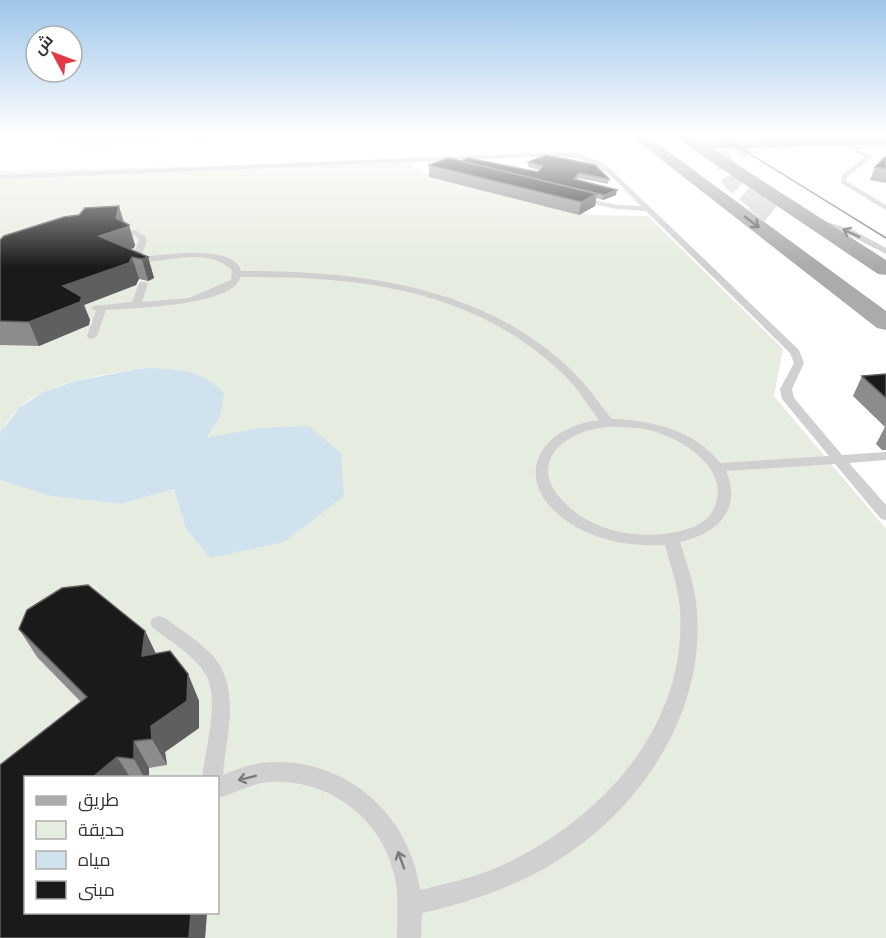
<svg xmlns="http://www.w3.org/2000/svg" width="886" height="938" viewBox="0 0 886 938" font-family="Jost,Cairo,sans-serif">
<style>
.green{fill:#e6ecdf}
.water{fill:#cfe2ee}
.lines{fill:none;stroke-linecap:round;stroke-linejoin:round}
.primary-tunnel-far1{stroke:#d6d6d6;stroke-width:16;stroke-dasharray:16 8;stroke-linecap:butt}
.primary-tunnel{stroke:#d6d6d6;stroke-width:20;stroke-dasharray:20 10;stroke-linecap:butt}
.service{fill:#d0d0d0;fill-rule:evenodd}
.primary{fill:#ababab;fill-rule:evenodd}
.tram{stroke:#888;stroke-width:1.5}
.wall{fill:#8c8c8c}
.shaded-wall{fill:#5f5f5f}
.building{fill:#1a1a1a;stroke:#5f5f5f;stroke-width:1.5}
.oneway{stroke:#636363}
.oneway2{stroke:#7a7a7a}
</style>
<rect width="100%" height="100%" fill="#fff"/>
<path class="green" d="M62,136h289l-256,10 -44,-2z
M408,162l15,11 168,42 57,1 135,133 -9,47 112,133v409h-681l2,-25 11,-1v-134l-69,-1v-9l17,-3 -1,-13 -72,-38 -67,64 -26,31v-329l50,16 71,8 53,-15 11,38 73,-99 -51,11 13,-22 -77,-49c-40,8 -90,11 -123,39 -8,7 -14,18 -20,26v-88l39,1 54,-23 -21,-14 81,-31 -47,-21 31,-10 -14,-9 -123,25v-92z"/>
<path class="water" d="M144,368c32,2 56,-1 80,25l-4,24 -13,21 51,-10 51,-2 32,27 3,43 -60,46 -74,16 -25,-31 -11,-38 -53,15 -71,-8 -50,-16v-47l19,-25 24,-16 32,-11z"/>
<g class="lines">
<path class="primary-tunnel-far1" d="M757,203c-15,-12 -33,-21 -33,-42 28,-26 70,-24 107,-25"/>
<path class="primary-tunnel" d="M755,201l17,14"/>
<path class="service" d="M31,136h6l-6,5 -3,-2z
M838,141l13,5 35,-2v4l-29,1 15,8 -25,20 -1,4 40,24v5l-45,-27 1,-8 23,-18 -27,-14z
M556,152l24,2 24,9 195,187 5,13 -12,26 2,9 48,57 44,-3v8l-37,3 37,42v15l-5,-1 -46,-55 -109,7c17,39 -10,63 -46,71 7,23 16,46 17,71 7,102 -56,195 -140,248 -41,26 -88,41 -135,52l-1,25h-24c0,-20 2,-40 -2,-60 -12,-59 -65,-99 -125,-96 -18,1 -35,11 -52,16v-20h-16c3,-27 18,-79 4,-103 -12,-20 -35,-33 -53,-47l-3,-5 3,-5 6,-2 6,2c16,12 34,23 47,37 30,33 14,81 11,120 15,-6 32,-13 48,-13 76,-3 139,53 149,128 28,-7 57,-13 83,-25 98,-46 184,-138 177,-254 -1,-22 -9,-44 -15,-66 -33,2 -68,-4 -97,-23 -58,-40 -32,-94 31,-102 -10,-13 -19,-28 -30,-40 -90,-91 -207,-104 -329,-103 -5,29 -109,31 -134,33l-9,26 -5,3 -4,-1 -1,-2 9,-25 -5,-3 2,-2 39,-4 8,-21 8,2 -6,19 47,-4 42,-18 1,-10c-29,-26 -70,-4 -104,-8l-1,-2 5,-3 7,-16 -1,-3 -10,-6 7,-2 11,7 1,4 -6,16c21,-2 93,-14 100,14 121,0 248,15 336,105 13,13 23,29 35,43 39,1 83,11 108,44l109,-7 -47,-57 -2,-10 14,-26 -4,-10 -144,-142 -29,-2 -40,-8 -1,-2 4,-2 37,8 24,1c-32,-31 -37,-46 -85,-50l-556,23v-4zM608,427c14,0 27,0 41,3 33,8 85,40 64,80 -8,16 -27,20 -43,23 -36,6 -79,-3 -105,-30 -41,-40 0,-73 43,-76z
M814,218l39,12 33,18v6l-39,-20 -36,-12v-4z"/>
<path class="primary" d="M631,136h16l239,175v19l-9,-2z
M677,136h16l8,5 185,-5v8l-173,5 173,111v15l-8,-1 -187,-126z"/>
<path class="tram" d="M721,136l165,102"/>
</g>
<path class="wall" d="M886,156v27l-16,-3 5,-13z
M528,162l81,17 -1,5 -30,-6 -1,2 39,15 -13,5 -7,-2 -1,8 -16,9 -150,-38v-12l109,7 1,-2 -11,-3z
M0,240l135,5 -1,3 -4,1 18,8 6,21 -6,3 -9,-2 -3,6 -52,20 6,15 -1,5 -50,21 -39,-1z
M886,374v76h-4l-6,-6 9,-17 -32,-31 9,-20z
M88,585l57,46 11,23 14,-3 18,23 11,27v27l-34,24 2,13 -18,3v9h-123v135h181l-2,26h-205v-173l81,-63 -44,-45 -18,-28 8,-19 35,-22z"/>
<path class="shaded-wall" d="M617,190l-1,5 -13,5 1,-5z
M597,194l-2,12 -16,9 2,-13z
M119,206l6,20 4,-1 6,20 -1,3 -28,9 -7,-21 17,-18z
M132,257l7,22 -3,6 -52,20 6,15 -1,5 -50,21 -10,-24 34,-36z
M148,257l6,21 -6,3 -6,-22z
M145,631l13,27 -16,-2z
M188,674l11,27v27l-34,24 2,13 -15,-26 -1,-13z
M134,741l15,27v9h-5l-10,-18z
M117,757l13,20h-37z
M191,912h16l-2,26h-16z"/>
<path class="building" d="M546,155l49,10 14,14 -30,-6 -5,6 43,11 -13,5 -143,-34 7,-3 70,14 5,-6 -15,-4z
M886,156v13l-11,-2z
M449,158l148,36 -16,8 -152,-37z
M119,206l-3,12 13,7 -2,2 -28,9 49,21 -6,2 -10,-2 -3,6 -66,23 19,11 -2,5 -51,20 -29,-1v-81l4,-4 60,-19 15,-2 6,-7z
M886,374v24l-24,-22z
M88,585l57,46 -3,25 28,-5 18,23 -1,27 -36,25 1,13 -18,2v18l-17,-2 -24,20h-67v135h165l-2,26h-189v-173l87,-68 -68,-68 8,-19 35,-22z"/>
<defs><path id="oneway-shaft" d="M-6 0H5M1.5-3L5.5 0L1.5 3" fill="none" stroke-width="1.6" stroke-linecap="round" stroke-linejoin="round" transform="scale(1.5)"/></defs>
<use class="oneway" href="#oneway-shaft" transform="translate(752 222) rotate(37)"/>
<g class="oneway2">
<use href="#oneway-shaft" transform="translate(851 233) rotate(-155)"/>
<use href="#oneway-shaft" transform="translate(247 778) rotate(166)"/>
<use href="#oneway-shaft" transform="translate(401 860) rotate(-110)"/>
</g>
<linearGradient id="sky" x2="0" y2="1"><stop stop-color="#9ec6ea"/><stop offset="0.51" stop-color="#fff"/><stop offset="1" stop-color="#fff" stop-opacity="0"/></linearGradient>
<rect width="886" height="267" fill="url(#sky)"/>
<rect x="24" y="776" width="195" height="138" fill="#ffffff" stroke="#adadad" stroke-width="1.5"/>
<rect x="36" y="796" width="30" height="9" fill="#ababab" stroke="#adadad" stroke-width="1.5"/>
<text x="78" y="806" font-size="18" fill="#333333">طريق</text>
<rect x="36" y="821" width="30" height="18" fill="#e6ecdf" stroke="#adadad" stroke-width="1.5"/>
<text x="78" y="836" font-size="18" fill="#333333">حديقة</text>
<rect x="36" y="851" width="30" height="18" fill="#cfe2ee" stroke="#adadad" stroke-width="1.5"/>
<text x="78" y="866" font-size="18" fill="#333333">مياه</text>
<rect x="36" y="881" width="30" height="18" fill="#1a1a1a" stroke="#adadad" stroke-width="1.5"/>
<text x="78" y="896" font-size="18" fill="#333333">مبنى</text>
<g transform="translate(54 54) rotate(311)"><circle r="28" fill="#ffffff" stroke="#adadad" stroke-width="1.5"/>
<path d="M0-4.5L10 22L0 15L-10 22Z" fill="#e63946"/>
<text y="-9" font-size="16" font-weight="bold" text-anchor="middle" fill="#333333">ش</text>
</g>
</svg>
